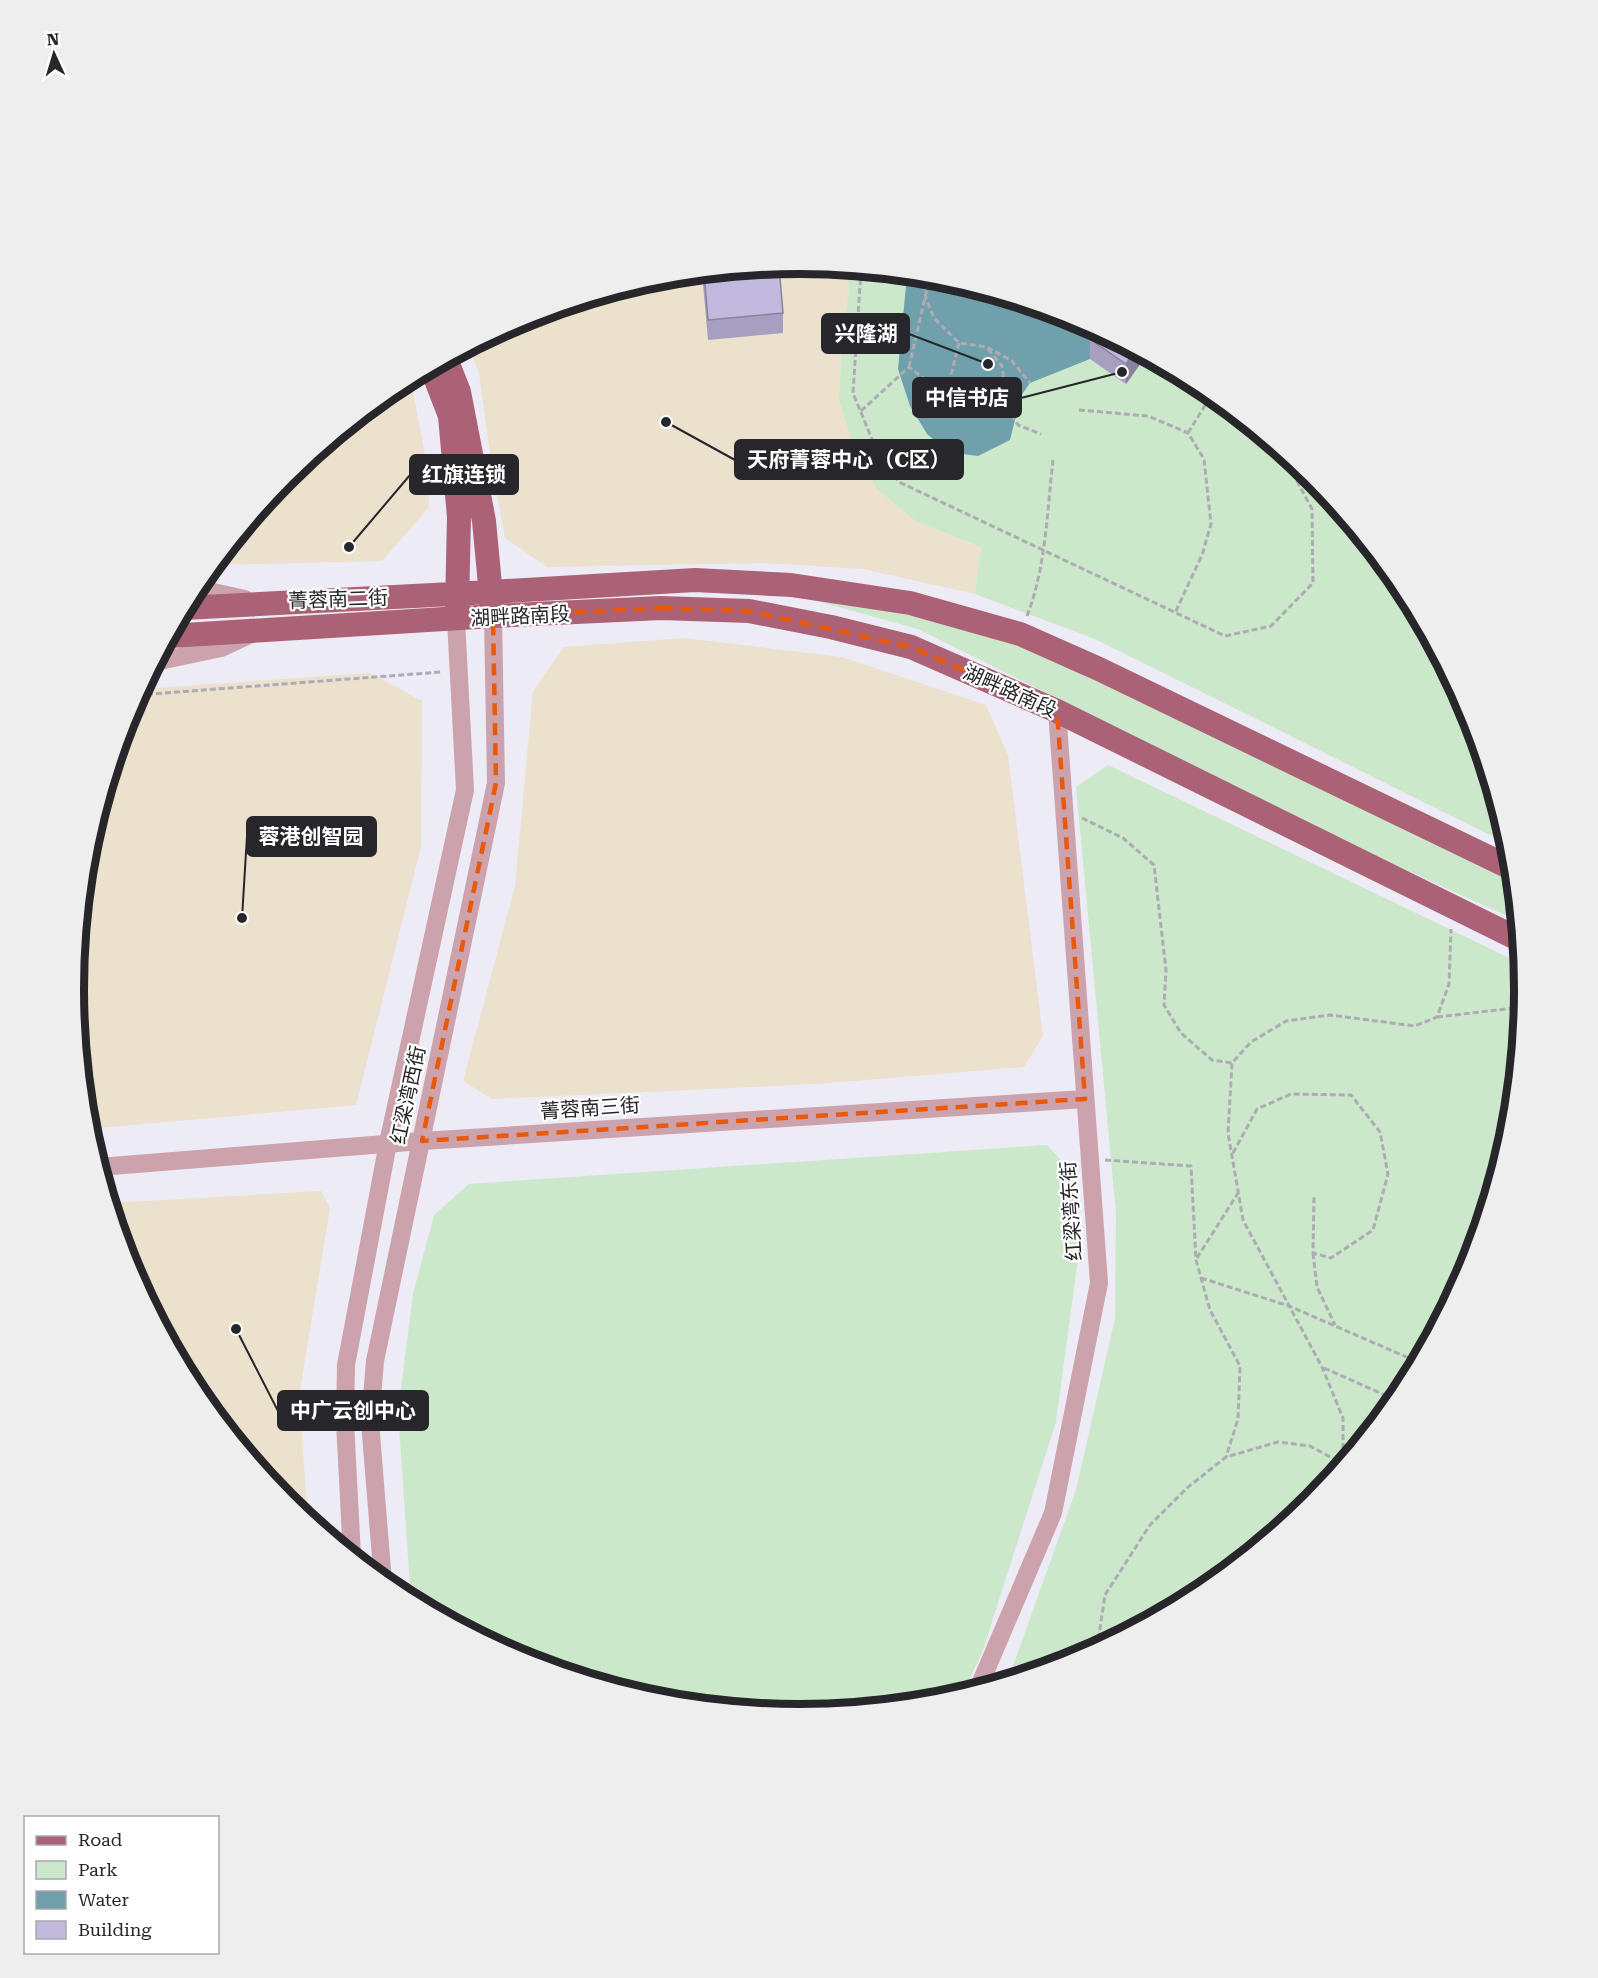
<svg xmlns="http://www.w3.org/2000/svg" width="1598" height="1978" viewBox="0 0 1598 1978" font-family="'Roboto Serif','Noto Sans SC',serif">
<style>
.commercial{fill:#ece1cd}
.green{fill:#cce8ca}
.water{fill:#6fa0ab}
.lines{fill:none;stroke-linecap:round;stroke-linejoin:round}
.path{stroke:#adabb3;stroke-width:3;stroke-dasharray:6 3;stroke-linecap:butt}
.minor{stroke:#cca2ac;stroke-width:18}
.major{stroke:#ab6277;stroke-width:24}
.wall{fill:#a79fc0}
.shaded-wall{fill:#88829c}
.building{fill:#c2b9df;stroke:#88829c;stroke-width:1.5}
.marked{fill:none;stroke:#e8590c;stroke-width:4.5;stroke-dasharray:12 8;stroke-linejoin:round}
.labels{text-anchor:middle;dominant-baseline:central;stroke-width:4.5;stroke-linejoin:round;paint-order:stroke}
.street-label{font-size:20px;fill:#27262a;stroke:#fff}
.rim{fill:none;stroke:#27262a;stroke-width:8}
.leader{fill:none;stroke:#27262a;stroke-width:2}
.callout-dot{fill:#27262a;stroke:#fff;stroke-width:2}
.callout{fill:#27262a;stroke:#27262a;stroke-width:2}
.callout-label{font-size:21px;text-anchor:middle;font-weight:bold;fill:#fff}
</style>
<rect width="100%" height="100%" fill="#edebf5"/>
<path class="commercial" d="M799,264l48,4 2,22 -7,45 -3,64 78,123 64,25 -6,47 -112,-25 -99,-6 -217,4 -42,-29 -14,-77 -12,-88 -10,-26 53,-28 136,-42z
M408,379l5,12 13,69 3,47 -47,54 -169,4 73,-89 110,-90z
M684,638l158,19 144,48 22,50 35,281 -19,31 -208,17 -324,15 -29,-18 52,-195 18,-195 31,-44z
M370,673l52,28 -1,146 -65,258 -269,24 -13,-140 14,-142 41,-136 12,-22z
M321,1191l9,17 -31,188 9,124 -22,-18 -90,-110 -67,-126 -20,-63z"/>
<path class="green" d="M847,268l94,10 136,41 125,67 110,90 90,110 67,126 41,133 -415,-206 -120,-45 6,-47 -64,-25 -40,-33 -24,-44 -14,-46 3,-64 7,-45z
M815,593l193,46 505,238 5,44 -149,-68 -451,-224 -105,-29z
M1108,765l414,199 2,25 -14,142 -41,136 -67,125 -90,110 -110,90 -126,67 -68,21 68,-190 39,-172 1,-105 -40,-426z
M1047,1145l24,26 10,65 -25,186 -74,231 -20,41 -22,7 -141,13 -142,-14 -136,-41 -110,-58 -13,-189 15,-118 21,-79 35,-31z"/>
<path class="water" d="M904,274l37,4 136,41 30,16 -17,24 -60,24 -9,13 -11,44 -32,16 -30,-4 -21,-18 -17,-28 -12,-37 8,-83z"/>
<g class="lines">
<path class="path" d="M861,270l-8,123 25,61 21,28 326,154 46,-10 42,-43 -1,-74 -31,-58
M923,276l3,23 8,19 25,25 28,4 25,14 18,22
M988,349l14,17 5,40 11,19 23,9
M909,367l21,-91
M1079,410l69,6 40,17 16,26 7,65 -9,31 -27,58
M861,411l48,-44 22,17 19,-5 9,-36
M1188,433l24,-39
M1027,616c19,-49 20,-104 26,-156
M138,695l303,-23
M1082,818l41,20 31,27 12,105 -2,35 17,28 31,27 20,3
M1437,1017l86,-10
M1233,1153l24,-44 34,-15 60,1 29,37 8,42 -15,56 -42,28 -18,-5 1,-57
M1105,1160l86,6 5,94 14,50 30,56 -2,53 -12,38
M1313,1253l4,34 18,38
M1197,1258l41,-65
M1201,1278l88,28 129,56
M1324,1368l72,32
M1097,1648l8,-53 45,-70 37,-37 39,-31 52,-15 32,4 33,18v-46l-21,-51 -79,-147 -15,-87 4,-70 19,-21 35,-21 44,-6 85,11 22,-9 12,-33 2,-55"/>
<path class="minor" d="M195,588l50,11
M155,662l66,-14 30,-14
M99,1167l323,-26 663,-42
M352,1556l-7,-134 1,-57 42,-222 77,-353 -9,-170
M383,1582l-13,-160 5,-61 121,-578 -3,-167
M978,1689l75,-176 46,-230 -42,-572"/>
<path class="major" d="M446,359l13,33 25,129 8,85
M431,367l19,49 9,101 -2,91
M184,608l307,-16 204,-12 96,5 119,18 110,31 79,35 414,200
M169,636l324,-20 168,-8 88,3 82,16 80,20 146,64 463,229"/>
</g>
<path class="wall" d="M779,266l4,47v20l-75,7 -6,-67z
M1090,339l56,17 -20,28 -36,-25z"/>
<path class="shaded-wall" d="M1136,350l10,6 -20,28v-20z"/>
<path class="building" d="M779,266l4,47 -75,7 -4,-47z
M1097,330l39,20 -10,14 -36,-25z"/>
<path class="marked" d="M661,608l88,3 162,36 146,64 28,388 -663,42 74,-358 -3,-167z"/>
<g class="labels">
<g class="street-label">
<text transform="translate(338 599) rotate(-2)">菁蓉南二街</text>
<text transform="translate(520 616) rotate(-3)">湖畔路南段</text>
<text transform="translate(1010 691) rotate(24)">湖畔路南段</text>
<text transform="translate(408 1095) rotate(-78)">红梁湾西街</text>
<text transform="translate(590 1108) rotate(-4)">菁蓉南三街</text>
<text transform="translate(1071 1211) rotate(-94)">红梁湾东街</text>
</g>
</g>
<path d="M0 0H1598V1978H0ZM84 989a715 715 0 1 1 1430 0a715 715 0 1 1-1430 0Z" fill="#eee" fill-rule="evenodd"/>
<path class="rim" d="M84 989a715 715 0 1 1 1430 0a715 715 0 1 1-1430 0Z"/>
<path class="leader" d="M988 364L909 334M1122 372L1021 398M666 422L735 460M349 547L410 475M242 918L247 836M236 1329L278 1411"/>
<g class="callout-dot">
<circle cx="988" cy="364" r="6"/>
<circle cx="1122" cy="372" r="6"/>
<circle cx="666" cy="422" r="6"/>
<circle cx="349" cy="547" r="6"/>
<circle cx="242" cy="918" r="6"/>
<circle cx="236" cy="1329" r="6"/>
</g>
<g class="callout">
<rect x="822" y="314" width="87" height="39" rx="6"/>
<rect x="913" y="378" width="108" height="39" rx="6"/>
<rect x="735" y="440" width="228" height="39" rx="6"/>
<rect x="410" y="455" width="108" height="39" rx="6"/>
<rect x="247" y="817" width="129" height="39" rx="6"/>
<rect x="278" y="1391" width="150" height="39" rx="6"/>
</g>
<g class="callout-label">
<text x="866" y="341">兴隆湖</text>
<text x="967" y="405">中信书店</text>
<text x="849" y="467">天府菁蓉中心（C区）</text>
<text x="464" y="482">红旗连锁</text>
<text x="311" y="844">蓉港创智园</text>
<text x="353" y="1418">中广云创中心</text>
</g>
<rect x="24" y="1816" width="195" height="138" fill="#ffffff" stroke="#a9a8aa" stroke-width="1.5"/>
<rect x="36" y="1836" width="30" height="9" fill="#ab6277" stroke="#a9a8aa" stroke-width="1.5"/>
<text x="78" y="1846" font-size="18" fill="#27262a">Road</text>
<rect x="36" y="1861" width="30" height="18" fill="#cce8ca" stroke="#a9a8aa" stroke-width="1.5"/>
<text x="78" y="1876" font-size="18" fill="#27262a">Park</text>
<rect x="36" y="1891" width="30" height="18" fill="#6fa0ab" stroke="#a9a8aa" stroke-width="1.5"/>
<text x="78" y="1906" font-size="18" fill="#27262a">Water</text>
<rect x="36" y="1921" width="30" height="18" fill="#c2b9df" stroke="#a9a8aa" stroke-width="1.5"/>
<text x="78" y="1936" font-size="18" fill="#27262a">Building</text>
<g transform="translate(54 54) rotate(356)" stroke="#ffffff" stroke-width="4.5" paint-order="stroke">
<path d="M0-4.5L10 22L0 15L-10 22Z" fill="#27262a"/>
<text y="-9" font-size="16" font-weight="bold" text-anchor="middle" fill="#27262a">N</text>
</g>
</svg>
